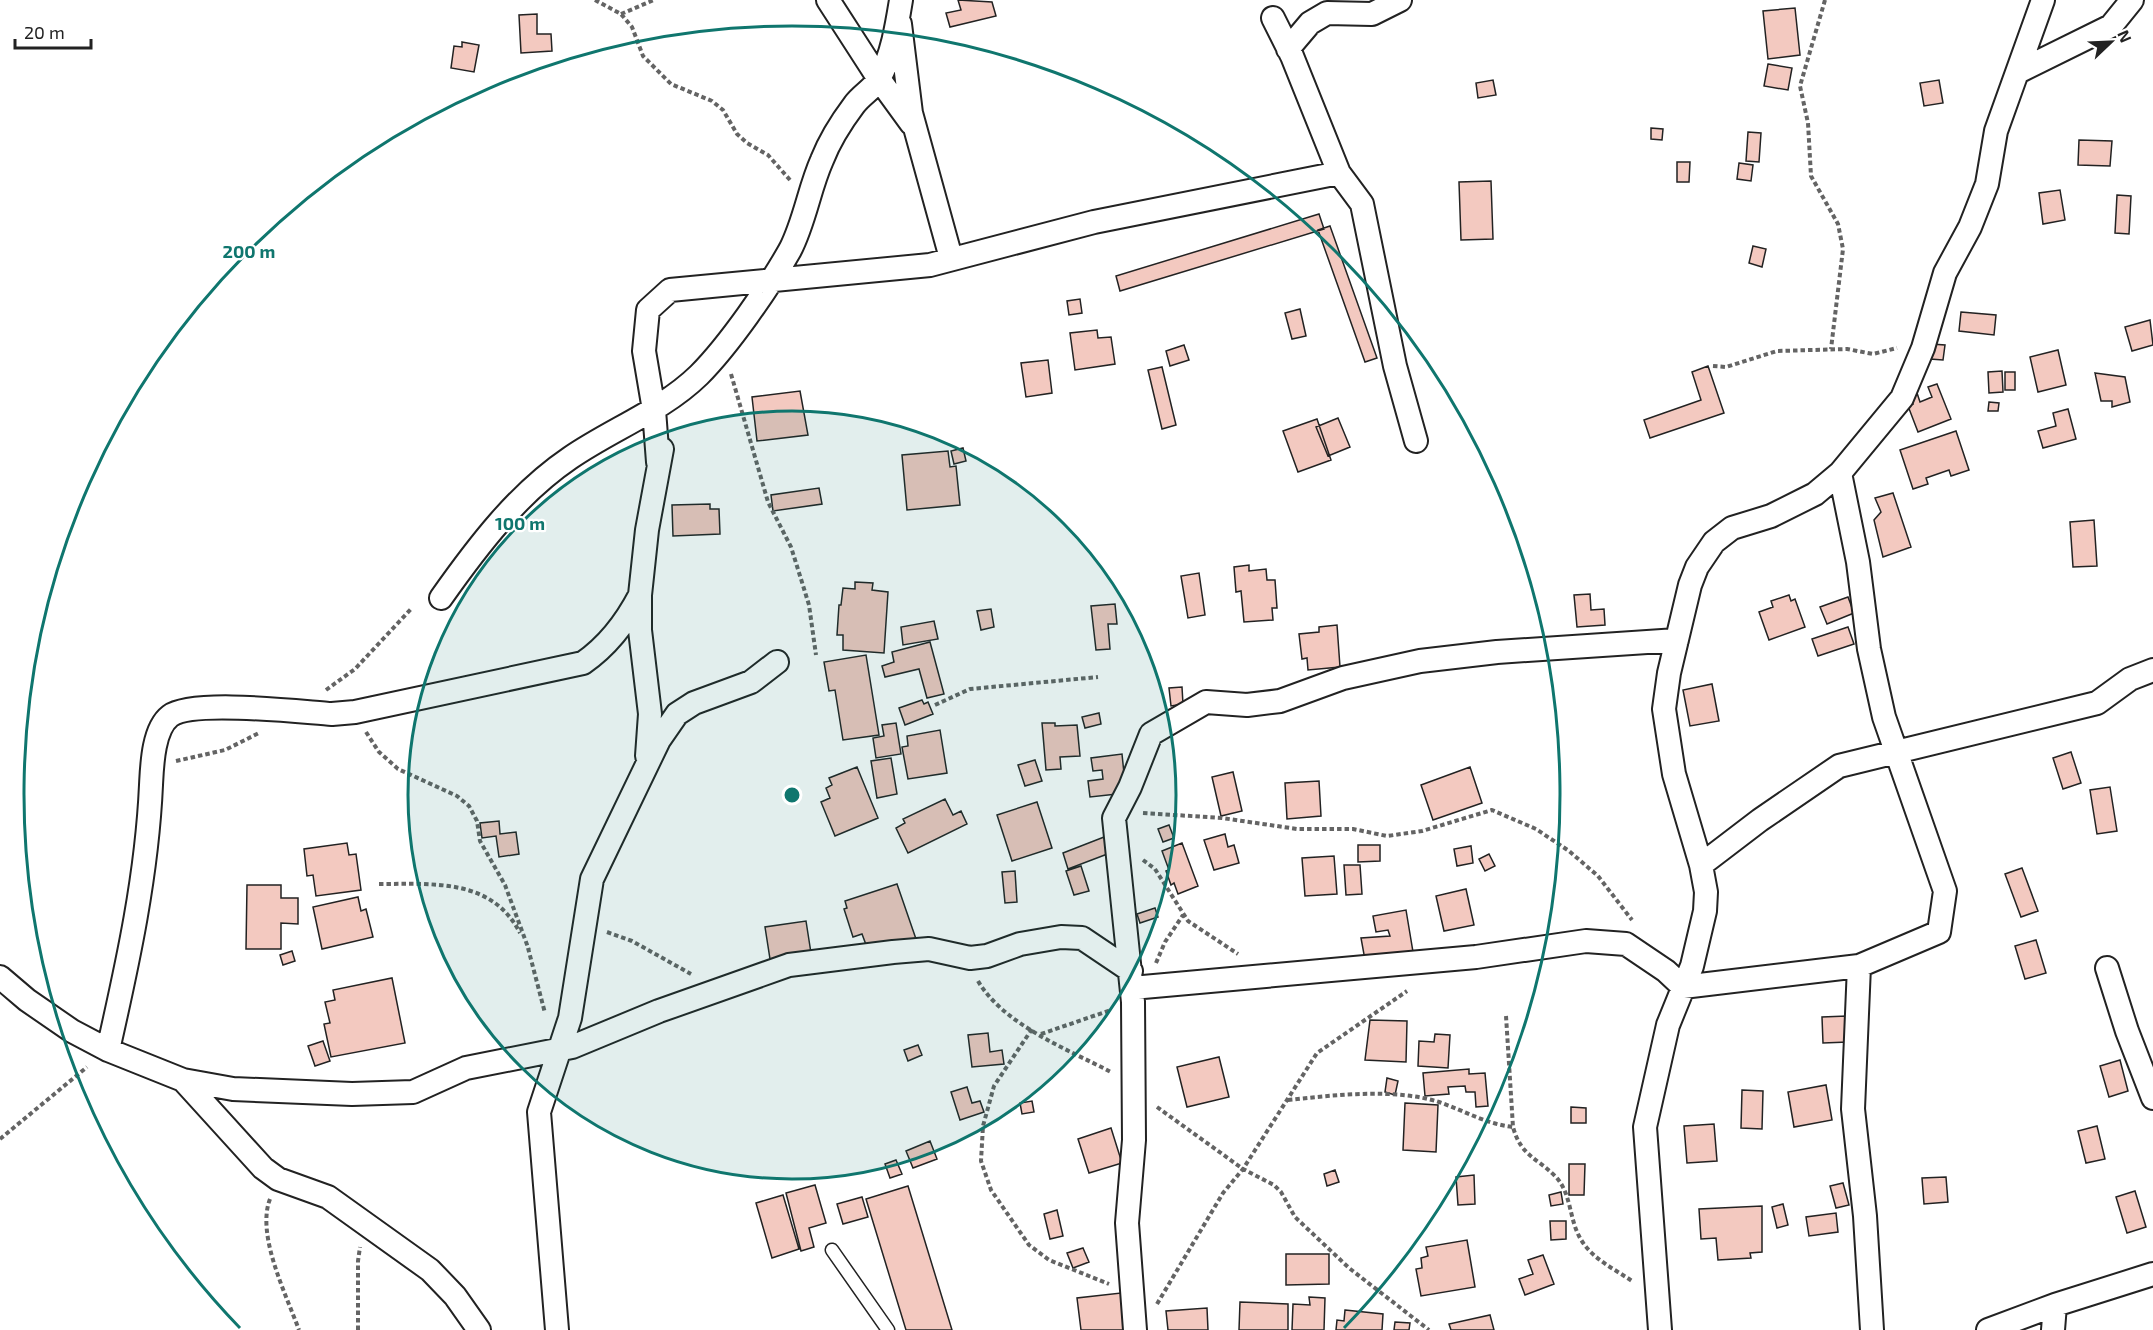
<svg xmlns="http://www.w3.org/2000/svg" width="2153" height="1330" viewBox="0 0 2153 1330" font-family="'Exo 2',sans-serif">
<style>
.building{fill:#f3c9c0;stroke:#222;stroke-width:1.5}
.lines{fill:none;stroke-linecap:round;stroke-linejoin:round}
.lane-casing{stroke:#222;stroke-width:15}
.street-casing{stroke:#222;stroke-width:26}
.path{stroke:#646464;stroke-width:4;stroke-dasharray:4.5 3;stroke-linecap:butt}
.lane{stroke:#fff;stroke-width:12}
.street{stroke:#fff;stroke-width:22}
.ring{fill:none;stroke:#0f766e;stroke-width:3}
.centre{fill:#0f766e;stroke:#fff;stroke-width:3}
.ring-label{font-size:18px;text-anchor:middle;font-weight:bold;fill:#0f766e;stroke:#fff;stroke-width:4.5;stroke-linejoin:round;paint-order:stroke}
</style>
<rect width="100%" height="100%" fill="#fff"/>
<path class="building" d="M958,0l34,2 4,14 -46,11 -4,-14 15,-3z
M1795,8l5,47 -32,4 -5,-48z
M537,14v20h14l1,17 -31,2 -2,-38z
M462,42l17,3 -5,27 -23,-4 3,-22 8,1z
M1768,64l24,4 -4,22 -24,-4z
M1493,80l3,15 -18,3 -2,-15z
M1939,80l4,23 -19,3 -4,-23z
M1651,128l12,1 -1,11 -11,-1z
M1748,132l13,1 -2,29 -13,-1z
M2079,140l33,1 -2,25 -32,-1z
M1677,162h13l-1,20h-12z
M1739,163l14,2 -2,16 -14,-2z
M1491,181l2,58 -32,1 -2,-58z
M2060,190l5,30 -22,4 -4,-31z
M2117,195l14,1 -2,38 -14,-1z
M1319,214l5,15 -204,62 -4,-15z
M1330,226l47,132 -12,4 -47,-132z
M1753,246l13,3 -4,18 -13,-4z
M1080,299l2,14 -13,2 -2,-14z
M1300,309l6,27 -14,3 -7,-26z
M1961,312l35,3 -2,20 -35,-4z
M2150,320l3,25 -21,6 -7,-24z
M1097,330l1,8 13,-1 4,27 -40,6 -5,-37z
M1931,344l14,1 -2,15 -13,-1z
M1184,345l5,15 -19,6 -4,-15z
M2058,350l8,35 -28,7 -8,-35z
M1048,360l4,33 -26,4 -5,-34z
M1708,366l16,47 -74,25 -6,-18 57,-20 -9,-28z
M1162,367l14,58 -14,4 -14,-59z
M2002,371l1,21 -14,1 -1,-21z
M2005,372h10v18h-10z
M2095,373l30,4 5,25 -18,5v-6h-11z
M1937,384l14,35 -33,13 -10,-26 5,-2 -4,-9 8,-2 3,9 12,-5 -4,-10z
M800,391l8,44 -51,6 -5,-44z
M1989,402l10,1 -1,8h-10z
M2068,409l8,30 -33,9 -5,-17 18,-5 -3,-13z
M1338,418l12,29 -22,9 -12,-29z
M1317,419l14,41 -33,12 -15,-41z
M1956,431l13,39 -18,6 -2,-6 -23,8 2,6 -15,5 -13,-39z
M963,448l3,13 -12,3 -3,-13z
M948,451l2,16 6,-1 4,39 -53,5 -5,-55z
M819,488l3,16 -49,7 -2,-16z
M1893,493l18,54 -28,10 -9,-37 7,-8 -6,-14z
M710,504v5h9l1,25 -47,2 -1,-31z
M2094,520l3,46 -24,1 -3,-45z
M1249,565v6l17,-2 1,11h8l2,28h-5l1,12 -29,2 -3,-31 -5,1 -2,-25z
M1199,573l6,42 -17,3 -7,-42z
M855,582l18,1 -1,7 16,2 -4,61 -41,-3v-15h-6l2,-30h2l2,-17 12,1z
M1590,594l1,16 13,-1 1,16 -28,2 -3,-32z
M1789,595l2,6 4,-2 10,28 -36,13 -10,-28 14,-5 -2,-6z
M1848,597l6,16 -27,11 -7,-17z
M1115,604l2,20h-9l2,25 -14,1 -5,-44z
M991,609l3,18 -13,3 -4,-19z
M934,621l4,18 -35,6 -2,-18z
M1337,625l3,42 -32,3 -1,-12 -5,1 -3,-25 20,-2v-5z
M1848,627l6,17 -36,12 -6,-17z
M930,642l14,52 -17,4 -8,-29 -34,8 -3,-11 12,-4 -2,-10z
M866,655l13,80 -36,5 -8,-50 -6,1 -5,-29z
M1712,684l7,37 -29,5 -7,-36z
M1182,687l1,17 -12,2 -2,-18z
M922,700l2,4 4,-2 5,12 -28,11 -6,-17z
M1099,713l2,11 -16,4 -3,-11z
M896,723l5,31 -25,4 -3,-20 11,-2 -2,-11z
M1042,723h13v3l22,-1 3,31 -20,1 1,12 -15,1z
M940,730l7,43 -39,6 -6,-32 6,-1 -1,-10z
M2071,752l10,31 -18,6 -10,-31z
M1122,754l4,39 -36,4 -2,-16 15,-2 -1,-9 -9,1 -2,-13z
M891,758l6,36 -20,4 -6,-37z
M1035,760l7,21 -17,5 -7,-21z
M857,767l21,51 -43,18 -14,-34 9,-4 -4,-10 6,-3 -3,-7z
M1470,767l12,36 -49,17 -12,-35z
M1233,772l9,39 -21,5 -9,-39z
M1319,781l2,35 -34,3 -2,-36z
M2110,787l7,44 -20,3 -7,-44z
M945,799l8,16 8,-4 6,13 -59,29 -12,-25 9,-5 -2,-4z
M1037,802l15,46 -40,13 -15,-46z
M499,821l1,13 16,-2 3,22 -20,3 -3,-21 -14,2 -2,-15z
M1169,825l5,13 -11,4 -5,-13z
M1225,834l3,13 6,-2 5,18 -25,7 -10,-30z
M1104,837l6,16 -42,16 -5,-16z
M347,843l2,12 7,-1 5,36 -45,6 -3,-21 -6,1 -3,-27z
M1182,843l16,43 -20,8 -4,-11 -3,2 -5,-14 3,-1 -7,-19z
M1358,845h22v16l-22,1z
M1471,846l2,17 -16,3 -3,-17z
M1489,854l6,12 -10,5 -6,-12z
M1334,856l3,38 -32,2 -3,-38z
M1344,865h16l2,29 -16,1z
M1081,866l8,25 -15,4 -8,-24z
M2022,868l16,43 -17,6 -16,-43z
M1015,871l2,31 -12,1 -3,-31z
M897,884l19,55 -48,11 -6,-16 -9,3 -9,-28 3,-1 -2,-7z
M247,885h34v13h17v26l-17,-1v26h-35z
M1466,889l8,36 -30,6 -8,-35z
M358,897l3,14 5,-2 7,28 -51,12 -9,-42z
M1155,908l3,9 -18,6 -3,-9z
M1406,910l7,42 -48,8 -4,-22 29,-2 -2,-6 -12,2 -3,-16z
M806,921l5,32 -41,6 -5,-32z
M2036,940l10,33 -21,6 -10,-33z
M292,951l3,10 -12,4 -3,-10z
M392,978l13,65 -74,14 -7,-33 6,-1 -5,-21 10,-2 -2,-10z
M1847,1016l1,26 -25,1 -1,-26z
M1370,1020l37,1 -1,41 -41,-2z
M988,1033l2,19 12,-2 2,14 -32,3 -4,-32z
M1435,1034l15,1 -2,33 -30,-2 1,-25 15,1z
M323,1041l7,20 -15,5 -7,-20z
M918,1045l4,10 -14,6 -4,-11z
M1219,1057l10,40 -42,10 -10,-40z
M2120,1060l8,31 -19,6 -9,-31z
M1469,1069v5l16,-1 3,33 -12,1 -1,-15h-9l-1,-6 -17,1 1,7 -24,2 -2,-23z
M1387,1078l11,3 -3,14 -10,-3z
M1826,1085l6,35 -38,7 -6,-35z
M967,1087l5,16 8,-2 4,11 -24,8 -9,-28z
M1742,1090l21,1 -1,38 -21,-1z
M1032,1101l2,11 -12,2 -2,-11z
M1405,1103l33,2 -2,47 -33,-2z
M1571,1107l15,1v15h-15z
M1714,1124l3,37 -30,2 -3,-37z
M2097,1126l8,33 -19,4 -8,-32z
M1111,1128l11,35 -33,10 -11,-34z
M930,1141l7,18 -24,9 -7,-17z
M896,1160l6,14 -12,4 -5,-14z
M1569,1164h16l-1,31h-15z
M1335,1170l4,12 -12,4 -3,-12z
M1474,1175l1,29 -17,1 -2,-28z
M1946,1177l2,25 -24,2 -2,-26z
M1843,1183l6,22 -13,3 -6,-22z
M815,1185l11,38 -17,5 5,19 -13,4 -15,-58z
M908,1186l44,144h-46l-40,-131z
M2135,1191l11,36 -19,6 -11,-36z
M1561,1192l2,12 -12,2 -2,-11z
M783,1195l16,54 -27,9 -16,-55z
M862,1197l6,20 -25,7 -6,-20z
M1783,1204l5,21 -11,3 -5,-21z
M1762,1206v46l-12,1 1,5 -33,2 -2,-22 -15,1 -2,-30z
M1057,1210l6,26 -13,3 -6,-25z
M1836,1213l2,19 -29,4 -3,-19z
M1550,1221h16v18l-15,1z
M1467,1240l8,47 -54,9 -5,-27 6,-1 -1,-10 7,-2 -2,-9z
M1083,1248l6,14 -16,6 -6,-15z
M1286,1254h43v30l-43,1z
M1543,1255l11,29 -29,11 -6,-16 14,-5 -5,-14z
M1121,1293l5,37h-45l-4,-32z
M1309,1297l16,1 -1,32h-32l1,-26 17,1z
M1240,1302l48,2v26h-49z
M1207,1308l1,22h-40l-2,-19z
M1345,1310l38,4 -1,16h-46l1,-10 7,1z
M1490,1315l4,15h-43l-2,-6z
M1395,1322l15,1 -1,7h-15z"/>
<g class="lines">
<g class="lane-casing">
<path id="lane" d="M832,1250l56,80"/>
</g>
<g class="street-casing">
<path id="street" d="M828,0l51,79 32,44
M1273,18l19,38 47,117 23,31 33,162 21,75
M900,24l11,89 40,145
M1288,49l22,-26 17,-10 45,1 28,-14
M2018,72l93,-46 21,-26
M658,462l-4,-52 -10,-59 4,-41 22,-20 260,-25 164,-43 245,-49
M441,598c36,-51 76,-104 129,-140 42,-29 92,-47 129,-83 30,-30 70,-88 91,-125 15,-29 19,-61 32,-90 7,-18 20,-39 32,-55 7,-10 19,-16 25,-26 13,-23 18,-54 22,-79
M647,756l3,-42 -10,-84v-35l7,-65 15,-81
M1701,865l59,-45 79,-54 258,-63 33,-24 23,-9
M1859,966l-6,143 12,107 7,114
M2107,968l20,63 26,67
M0,977l27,23 45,31 36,19 75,30 80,88 15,11 50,18 102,73 25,26 24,34
M1132,988l344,-31 110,-16 40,3 40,27 17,16 176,-21 80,-34 6,-41 -61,-174 -15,-68 -11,-87 -18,-89
M108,1050c20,-88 39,-175 43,-265 1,-19 2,-56 19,-69 23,-17 131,-4 162,-2l23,-2 228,-49c26,-18 43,-41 57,-68
M183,1080l50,9 119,5 61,-2 53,-24 106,-21 87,-36 130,-46 104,-13 36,-3 41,9 17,-2 33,-12 41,-7 21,1 49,33
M557,1330l-18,-218 31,-94 22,-139 67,-139 18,-26 17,-11 57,-21 26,-20
M1135,1330l-8,-107 7,-83 -1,-138 -19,-184 16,-31 21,-53 55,-32 41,3 33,-4 63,-23 77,-17 77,-9 180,-12
M1660,1330l-15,-203 23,-102 24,-59 13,-55 1,-19 -5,-27 -27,-91 -10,-65 5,-36 21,-88 7,-18 17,-25 18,-14 39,-12 44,-22 25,-21 62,-75 21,-50 22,-75 25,-46 17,-43 9,-53 47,-131
M1988,1330l67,-25 98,-31
M2053,1330l2,-25"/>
</g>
<path class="path" d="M595,0l26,14 11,13 11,29 28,28 41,17 11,9 14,24 10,9 21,12 22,25
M1825,0l-25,86 8,37 3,53 27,48 5,25 -12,100
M621,14l33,-14
M1713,366l13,1 51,-16 70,-2 26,5 24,-6
M731,374l37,128 23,45 10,32 8,26 7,50
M326,690l29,-21 56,-60
M935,705l35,-16 128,-12
M366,732l13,20 19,17 59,27 12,10 8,15 3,20 25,44 24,65
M176,761l49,-11 34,-17
M1143,813l79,5 75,11h56l34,7 35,-5 70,-21 44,19 33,22 29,25 34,44
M1143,860l12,9 33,52 50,33
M379,884c54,0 113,-6 141,49
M607,932l25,9 59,33
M528,948l17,65
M1156,963l9,-21 18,-27
M978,981c26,44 89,68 133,91
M1506,1016l7,111c8,29 23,30 42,49 16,16 14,41 24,60 11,22 34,32 53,45
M1032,1029l-38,57 -11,40 -2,35 10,29 38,55 20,15 60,24
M1041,1034l70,-24
M1288,1100c47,-5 106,-12 151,2 26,9 47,22 74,25
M1157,1107l86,62 31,16 7,7 14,25 54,51 80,62
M0,1139l87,-72
M270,1199c-14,36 16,95 29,131
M1157,1304l66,-111 20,-24 74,-116 90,-62
M358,1330v-69l2,-14"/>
<use href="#lane" class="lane"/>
<use href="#street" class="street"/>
</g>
<circle cx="792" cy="795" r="384" fill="#0f766e" fill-opacity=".12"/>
<g class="ring">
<circle cx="792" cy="795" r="384"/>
<path d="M240 1328A768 768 0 1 1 1344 1328"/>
</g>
<circle cx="792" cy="795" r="9" class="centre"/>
<g class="ring-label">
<text x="249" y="258">200 m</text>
<text x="520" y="530">100 m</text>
</g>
<g transform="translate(2111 42) rotate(67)" stroke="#ffffff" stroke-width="4.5" paint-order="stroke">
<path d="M0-4.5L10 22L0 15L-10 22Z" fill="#222222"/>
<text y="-9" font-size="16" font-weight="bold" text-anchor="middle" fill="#222222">N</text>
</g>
<path d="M15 39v9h76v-9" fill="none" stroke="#222222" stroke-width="3"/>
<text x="24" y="39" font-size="18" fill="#222222" stroke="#ffffff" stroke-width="4.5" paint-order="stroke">20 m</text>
</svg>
